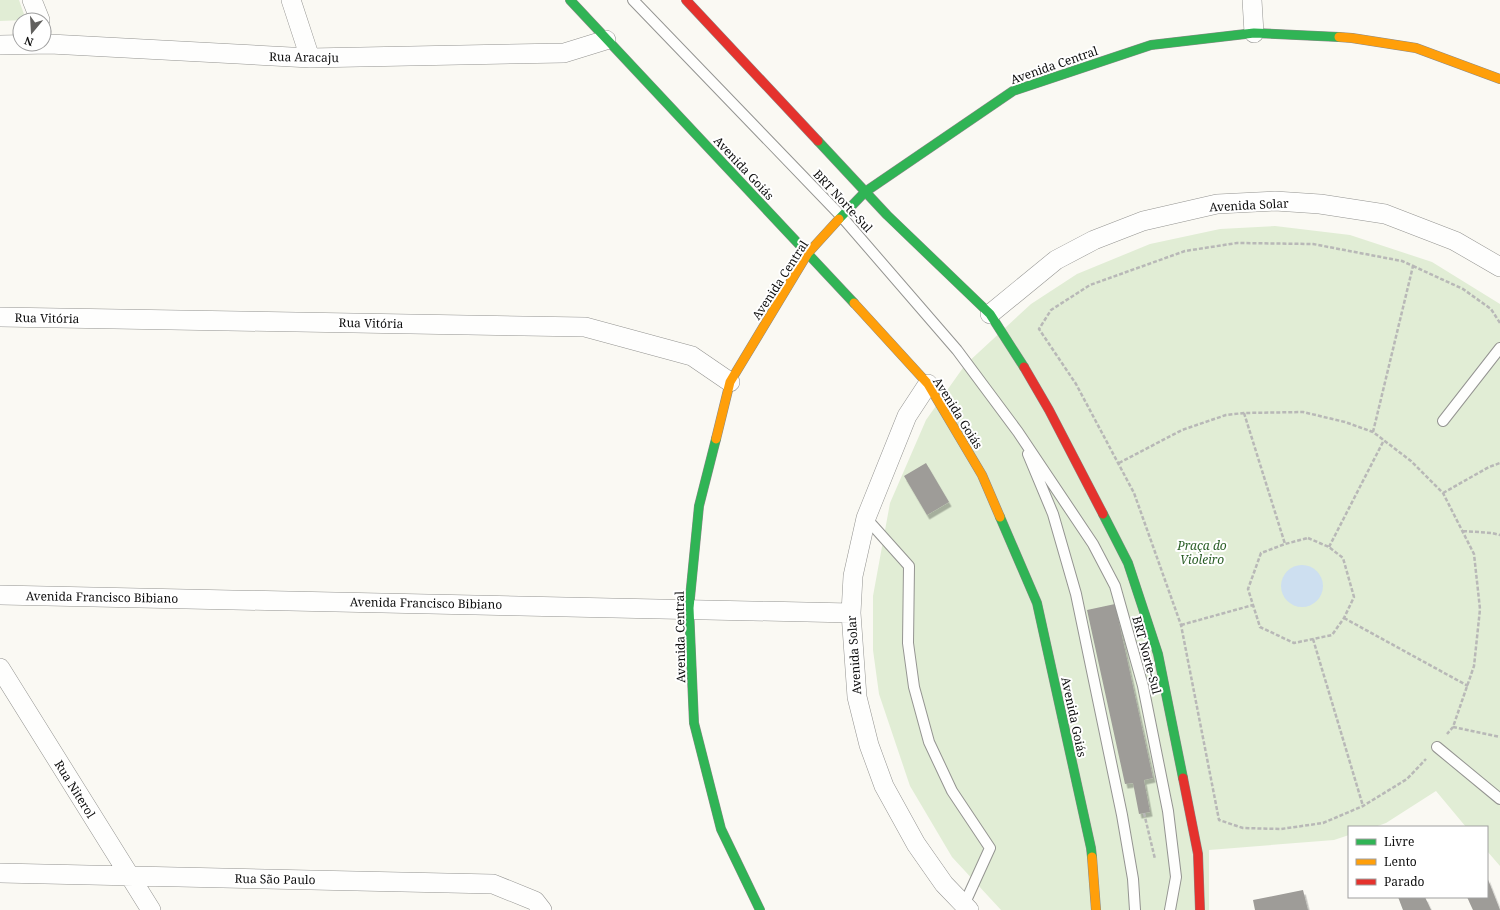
<svg xmlns="http://www.w3.org/2000/svg" width="1500" height="910" viewBox="0 0 1500 910" font-family="'Noto Serif',serif">
<style>
.green{fill:#e1edd5}
.water{fill:#cddff0}
.building{fill:#9e9c98;filter:url(#shadow)}
.lines{fill:none;stroke-linecap:round;stroke-linejoin:round}
.lane-casing{stroke:#949491;stroke-width:12}
.street-casing{stroke:#949491;stroke-width:20}
.fast-casing{stroke:#8b8a88;stroke-width:10}
.slow-casing{stroke:#8b8a88;stroke-width:10}
.jam-casing{stroke:#8b8a88;stroke-width:10}
.path{stroke:#b8b8b7;stroke-width:2.5;stroke-dasharray:4 2;stroke-linecap:butt}
.lane{stroke:#fefefd;stroke-width:10}
.street{stroke:#fefefd;stroke-width:19}
.fast{stroke:#30b455;stroke-width:9}
.slow{stroke:#ff9f0a;stroke-width:9}
.jam{stroke:#e5322d;stroke-width:9}
.labels{text-anchor:middle;dominant-baseline:central;stroke-width:4;stroke-linejoin:round;paint-order:stroke}
.street-label{font-size:12px;fill:#0e0e0e;stroke:#fff}
.park-label{font-size:12px;font-style:italic;fill:#2a5e26;stroke:#fff}
</style>
<defs>
<filter id="shadow"><feDropShadow dx="2.5" dy="4.5" stdDeviation="0" flood-color="#0004"/></filter>
</defs>
<rect width="100%" height="100%" fill="#faf9f3"/>
<path class="green" d="M0,0h19l7,20 -26,1z
M1275,226l75,9 82,27 68,42v562l-13,-15v-24h-21l-30,-36 -50,32 -11,4h-26v8l-15,5 -125,10v60h-208l-49,-53 -42,-71 -31,-92 -6,-44v-54l17,-93 36,-83 39,-55 66,-61 46,-30 73,-30 70,-15z"/>
<path class="water" d="M1281 586a21 21 0 1 1 42 0a21 21 0 1 1-42 0Z"/>
<path class="building" d="M926,463l23,39 -22,13 -23,-39z
M1115,604l38,174 -9,2 6,32 -11,2 -6,-31 -8,1 -38,-174z
M1487,877l13,33h-27l-6,-13h20z
M1303,890l5,20h-53l-2,-10z
M1398,897h27l6,13h-28z"/>
<g class="lines">
<g class="lane-casing">
<path id="lane" d="M633,0l209,217 115,133 61,82 75,112 22,42 28,100 25,125 8,66 -6,33
M1443,421l57,-73
M1028,454l25,60 23,80 46,221 11,64 2,31
M866,518l43,48 -1,77 6,44 15,55 23,49 38,57 -26,57
M1437,747l63,52"/>
</g>
<g class="street-casing">
<path id="street" d="M32,0l8,20
M291,0l19,58
M1252,0l2,33
M0,45l50,-1 260,14 254,-5 42,-13
M990,314l66,-54 38,-20 49,-19 74,-17 58,-3 45,3 65,10 70,27 45,26
M0,317l585,10 107,29 38,26
M928,384l-21,32 -41,102 -13,58 -2,37 6,84 12,48 15,41 32,58 28,40 25,26
M0,595l851,18
M0,668l151,242
M0,873l493,11 42,17 7,9"/>
</g>
<g class="fast-casing">
<path id="fast" d="M570,0l284,303
M818,141l69,74 103,99 34,53
M839,219l26,-27 148,-101 138,-46 103,-12 85,4
M716,439l-17,67 -10,102 5,115 27,106 39,81
M1103,514l25,49 30,91 25,124
M1000,517l37,86 54,245 1,9"/>
</g>
<g class="slow-casing">
<path id="slow" d="M1339,37l13,1 64,10 84,31
M854,303l74,81 54,91 18,42
M716,439l14,-57 78,-129 31,-34
M1092,857l4,53"/>
</g>
<g class="jam-casing">
<path id="jam" d="M686,0l132,141
M1024,367l25,43 54,104
M1183,778l15,76 2,56"/>
</g>
<path class="path" d="M1413,266l50,23 28,20 9,14
M1244,413l41,131
M1373,432l40,-166 -11,-5 -89,-17 -76,-1 -52,8 -95,34 -39,25 -12,19 37,55 58,109 47,132 38,195 24,8 38,1 42,-6 40,-17 44,-27 19,-20
M1119,463l63,-33 44,-15 18,-2 59,-1 42,10 28,10 38,29 32,32 31,61 6,55 -6,57 -21,61 -6,7
M1443,493l46,-26 11,-4
M1463,531l29,2 8,2
M1308,538l21,9 14,11 11,39 -10,21 -12,17 -38,8 -34,-16 -12,-38 13,-36 24,-9z
M1329,547l55,-107
M1344,618l124,68
M1181,625l72,-20
M1313,639l50,167
M1453,727l47,10
M1144,813l11,46"/>
<use href="#lane" class="lane"/>
<use href="#street" class="street"/>
<use href="#fast" class="fast"/>
<use href="#slow" class="slow"/>
<use href="#jam" class="jam"/>
</g>
<g class="labels">
<g class="street-label">
<text transform="translate(304 57) rotate(1)">Rua Aracaju</text>
<text transform="translate(1054 65) rotate(-19)">Avenida Central</text>
<text transform="translate(744 168) rotate(47)">Avenida Goiás</text>
<text transform="translate(843 201) rotate(47)">BRT Norte-Sul</text>
<text transform="translate(1249 205) rotate(-3)">Avenida Solar</text>
<text transform="translate(780 280) rotate(-57)">Avenida Central</text>
<text transform="translate(47 318) rotate(1)">Rua Vitória</text>
<text transform="translate(371 323) rotate(1)">Rua Vitória</text>
<text transform="translate(958 413) rotate(58)">Avenida Goiás</text>
<text transform="translate(102 597) rotate(1)">Avenida Francisco Bibiano</text>
<text transform="translate(426 603) rotate(1)">Avenida Francisco Bibiano</text>
<text transform="translate(680 637) rotate(-91)">Avenida Central</text>
<text transform="translate(854 655) rotate(-94)">Avenida Solar</text>
<text transform="translate(1147 655) rotate(75)">BRT Norte-Sul</text>
<text transform="translate(1074 717) rotate(78)">Avenida Goiás</text>
<text transform="translate(75 789) rotate(58)">Rua Niterol</text>
<text transform="translate(275 879) rotate(1)">Rua São Paulo</text>
</g>
<g class="park-label">
<text x="1202" y="545">Praça do<tspan x="1202" dy="14">Violeiro</tspan></text>
</g>
</g>
<rect x="1348" y="826" width="140" height="72" fill="#ffffff" stroke="#9f9f9f"/>
<rect x="1356" y="839" width="20" height="6" fill="#30b455" stroke="#9f9f9f"/>
<text x="1384" y="846" font-size="12" fill="#0e0e0e">Livre</text>
<rect x="1356" y="859" width="20" height="6" fill="#ff9f0a" stroke="#9f9f9f"/>
<text x="1384" y="866" font-size="12" fill="#0e0e0e">Lento</text>
<rect x="1356" y="879" width="20" height="6" fill="#e5322d" stroke="#9f9f9f"/>
<text x="1384" y="886" font-size="12" fill="#0e0e0e">Parado</text>
<g transform="translate(32 32) rotate(198)"><circle r="19" fill="#ffffff" stroke="#9f9f9f"/>
<path d="M0-3L7 15L0 10L-7 15Z" fill="#61605e"/>
<text y="-6" font-size="11" font-weight="bold" text-anchor="middle" fill="#0e0e0e">N</text>
</g>
</svg>
